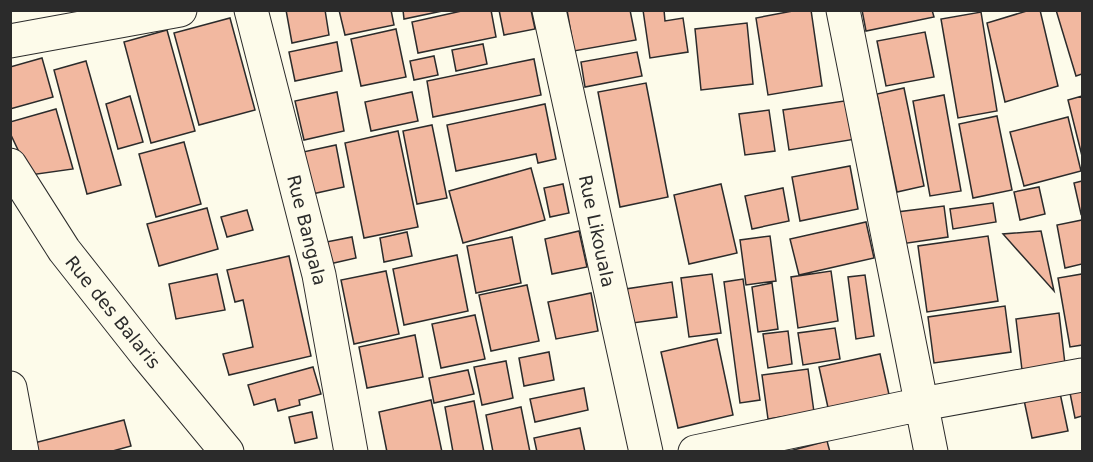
<svg xmlns="http://www.w3.org/2000/svg" width="1093" height="462" viewBox="0 0 1093 462" font-family="'DejaVu Sans',sans-serif">
<style>
.building{fill:#f2b8a0;stroke:#2b2b2b;stroke-width:1.5}
.lines{fill:none;stroke-linecap:round;stroke-linejoin:round}
.minor-casing{stroke:#2b2b2b;stroke-width:35}
.secondary-casing{stroke:#2b2b2b;stroke-width:35}
.minor{stroke:#fdfbea;stroke-width:33}
.secondary{stroke:#fdfbea;stroke-width:33}
.labels{text-anchor:middle;dominant-baseline:central;stroke-width:4.5;stroke-linejoin:round;paint-order:stroke}
.street-label{font-size:18px;fill:#2b2b2b;stroke:#fdfbea}
</style>
<rect width="100%" height="100%" fill="#fdfbea"/>
<path class="building" d="M286,10h39l4,25 -37,8z
M339,10h52l3,15 -49,10z
M403,10h44l-43,9z
M466,10h25l5,27 -78,16 -6,-31z
M499,10h32l4,19 -31,6z
M567,10h63l6,30 -62,11z
M643,10h21l1,11 18,-3 5,34 -38,6z
M798,10h13l11,76 -54,9 -12,-77z
M862,10h70l2,7 -68,14z
M1030,10h10l18,76 -53,16 -18,-79z
M1056,10h26v64l-6,2z
M981,12l16,99 -39,7 -17,-99z
M230,18l25,92 -56,15 -25,-92z
M747,23l6,61 -52,6 -6,-61z
M396,29l10,48 -45,9 -10,-47z
M167,30l28,101 -44,12 -27,-101z
M925,32l9,45 -48,9 -9,-45z
M337,42l5,29 -47,10 -6,-29z
M483,44l4,20 -31,7 -4,-21z
M637,52l5,24 -57,11 -4,-25z
M434,56l4,19 -24,5 -4,-19z
M42,58l11,39 -43,12v-42z
M534,59l7,36 -108,22 -6,-36z
M86,61l35,124 -34,9 -33,-124z
M646,83l22,114 -48,10 -22,-115z
M904,88l20,98 -27,6 -20,-98z
M337,92l7,39 -40,9 -9,-39z
M412,92l6,29 -47,10 -6,-29z
M944,95l17,96 -31,5 -17,-95z
M130,96l13,46 -25,7 -12,-45z
M1082,96v60l-14,-56z
M851,100l5,39 -67,11 -6,-40z
M545,104l11,55 -18,4 -2,-9 -80,17 -9,-46z
M56,109l17,60 -43,6 -20,-42v-11z
M769,110l6,41 -30,4 -6,-41z
M997,116l15,74 -39,8 -14,-74z
M1068,117l13,54 -57,15 -14,-54z
M432,125l15,73 -30,6 -14,-73z
M398,131l20,96 -54,11 -19,-95z
M184,142l17,62 -45,13 -17,-63z
M336,145l8,42 -32,7 -9,-42z
M850,166l8,43 -58,12 -8,-44z
M531,168l14,52 -82,23 -14,-52z
M1082,181v32l-1,1 -7,-31z
M563,184l6,29 -19,4 -6,-29z
M721,184l16,69 -48,11 -15,-69z
M1039,187l6,27 -25,6 -6,-28z
M783,188l6,33 -37,8 -7,-33z
M993,203l3,19 -43,7 -3,-20z
M944,206l4,31 -47,7 -4,-32z
M207,208l11,41 -59,17 -12,-42z
M247,210l6,20 -26,7 -6,-20z
M1082,220v44l-17,4 -8,-43z
M866,222l8,36 -75,17 -9,-36z
M579,231l8,36 -35,7 -7,-35z
M1041,231l13,60 -51,-57z
M407,232l5,24 -28,6 -4,-24z
M770,236l6,45 -30,4 -6,-45z
M988,236l10,65 -71,11 -9,-66z
M352,237l4,21 -31,7 -4,-22z
M512,237l9,46 -45,10 -9,-47z
M457,255l11,56 -64,14 -11,-56z
M289,256l22,100 -82,19 -6,-21 30,-7 -10,-47 -8,2 -8,-32z
M386,271l13,63 -45,10 -13,-64z
M831,271l7,50 -40,7 -7,-51z
M217,274l8,36 -49,9 -7,-35z
M712,274l9,59 -32,4 -8,-59z
M1082,274v71l-12,2 -12,-69z
M865,275l9,61 -18,3 -8,-62z
M743,279l17,121 -20,3 -16,-121z
M672,282l5,35 -52,7 -6,-34z
M772,283l6,46 -20,3 -6,-45z
M527,285l12,56 -48,10 -12,-56z
M591,293l7,38 -42,8 -8,-37z
M1005,306l6,46 -77,11 -6,-46z
M1059,313l6,51 -43,6 -6,-51z
M475,315l10,44 -44,9 -9,-44z
M835,328l5,31 -37,6 -5,-32z
M788,331l4,33 -24,4 -5,-34z
M415,335l8,42 -56,11 -8,-41z
M717,339l16,76 -55,13 -17,-76z
M549,352l5,28 -30,6 -5,-28z
M880,354l10,45 -61,13 -10,-45z
M506,361l7,37 -31,7 -8,-38z
M313,367l8,27 -22,6 1,5 -22,6 -3,-12 -21,6 -6,-20z
M808,369l6,43 -46,7 -6,-44z
M468,370l6,24 -40,9 -5,-25z
M1082,385v31l-7,2 -6,-30z
M584,388l4,22 -53,12 -5,-23z
M1060,393l8,38 -36,7 -8,-38z
M431,400l11,52h-55l-8,-40z
M474,401l10,51h-31l-8,-45z
M521,407l9,45h-37l-7,-37z
M312,412l5,26 -22,5 -6,-26z
M124,420l7,26 -22,6h-72l-3,-9z
M580,428l5,24h-48l-3,-14z
M827,441l3,11h-44z"/>
<g class="lines">
<g class="minor-casing">
<path id="minor" d="M251,10l68,265 32,177
M549,10l97,442
M843,10l88,442
M10,41l170,-31
M10,388l12,64
M695,452l227,-48 160,-29"/>
</g>
<g class="secondary-casing">
<path id="secondary" d="M10,165l54,85 82,104 81,98"/>
</g>
<use href="#minor" class="minor"/>
<use href="#secondary" class="secondary"/>
</g>
<g class="labels">
<g class="street-label">
<text transform="translate(307 230) rotate(76)">Rue Bangala</text>
<text transform="translate(597 231) rotate(78)">Rue Likouala</text>
<text transform="translate(113 312) rotate(51)">Rue des Balaris</text>
</g>
</g>
<rect width="1093" height="462" fill="none" stroke="#2b2b2b" stroke-width="24"/>
</svg>
